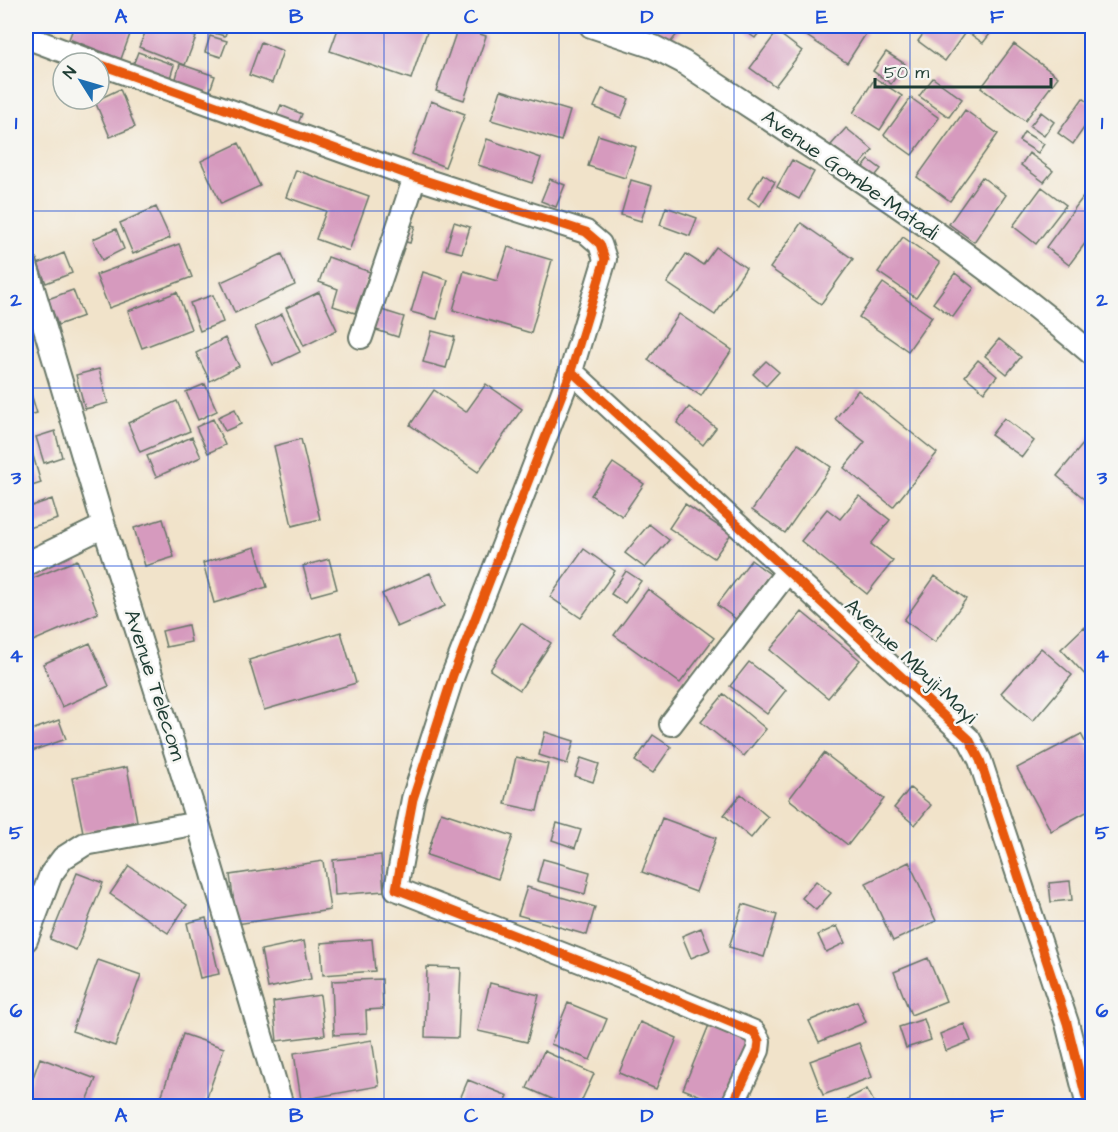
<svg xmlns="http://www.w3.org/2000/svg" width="1118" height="1132" viewBox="0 0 1118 1132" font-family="'Architects Daughter',sans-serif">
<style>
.building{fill:#d69abe}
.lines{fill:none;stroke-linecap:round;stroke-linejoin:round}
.minor-casing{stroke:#687768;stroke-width:26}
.minor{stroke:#fff;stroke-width:22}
.cycleway-casing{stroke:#f6f6f2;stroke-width:13}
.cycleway{stroke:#e8590c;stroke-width:9}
.grid{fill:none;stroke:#1d4ed8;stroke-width:1.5;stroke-opacity:0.55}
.labels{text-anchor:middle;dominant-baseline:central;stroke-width:5;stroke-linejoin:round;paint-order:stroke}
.street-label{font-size:21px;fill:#1f3d34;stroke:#f6f6f2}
.neatline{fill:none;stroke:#1d4ed8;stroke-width:2}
.grid-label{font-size:20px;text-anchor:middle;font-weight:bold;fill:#1d4ed8}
</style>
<rect width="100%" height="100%" fill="#f6f6f2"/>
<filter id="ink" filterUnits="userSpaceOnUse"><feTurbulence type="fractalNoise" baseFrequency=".0167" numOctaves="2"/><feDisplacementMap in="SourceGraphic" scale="12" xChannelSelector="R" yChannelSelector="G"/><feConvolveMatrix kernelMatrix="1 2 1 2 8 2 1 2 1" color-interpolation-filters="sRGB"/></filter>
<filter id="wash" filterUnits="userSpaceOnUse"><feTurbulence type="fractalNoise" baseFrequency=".008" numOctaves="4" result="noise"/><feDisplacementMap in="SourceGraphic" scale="24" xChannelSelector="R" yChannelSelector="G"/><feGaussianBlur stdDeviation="1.35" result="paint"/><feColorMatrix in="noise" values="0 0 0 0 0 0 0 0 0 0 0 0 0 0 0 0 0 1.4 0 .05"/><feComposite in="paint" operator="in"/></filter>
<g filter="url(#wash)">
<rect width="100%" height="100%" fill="#f1e3ca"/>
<g id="blocks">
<path class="building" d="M74,26h59l-12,33 -52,-20z
M148,26h19l29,11 -11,28 -46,-18z
M184,26h21l-2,6z
M212,26h16l-3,10 -15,-4z
M339,26h90l-18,53 -81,-28z
M660,26h24l-15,18 -15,-11z
M738,26h26l-9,12z
M792,26h65l10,6 -20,31z
M929,26h67l-13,17 -17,-12 -21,30 -27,-20z
M458,27l28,9 -22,64 -28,-9z
M777,32l25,19 -27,35 -25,-18z
M210,36l17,5 -6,16 -16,-5z
M261,42l22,9 -11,32 -23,-8z
M1014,44l44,33 -33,44 -44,-33z
M138,52l36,13 -4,13 -37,-13z
M886,52l19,12 -14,20 -18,-13z
M180,64l35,12 -6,17 -34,-11z
M875,78l27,18 -22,34 -27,-17z
M933,78l29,21 -13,18 -30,-21z
M120,89l15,38 -25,10 -16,-38h5z
M602,89l27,10 -8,19 -27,-11z
M501,90l69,21 -9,30 -70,-21z
M911,98l28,20 -27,37 -28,-20z
M1083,98l9,7v11l-19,28 -15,-11z
M431,101l34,13 -20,53 -33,-13z
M281,105l21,9 -6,14 -21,-9z
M965,110l33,24 -48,67 -33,-24z
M1041,112l13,10 -10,14 -14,-10z
M846,128l27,22 -15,17 -27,-22z
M1024,132l20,12 -6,9 -19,-12z
M598,135l38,12 -11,31 -37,-12z
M487,139l54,19 -9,25 -54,-18z
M239,143l21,43 -39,18 -20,-43z
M1029,153l24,18 -9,11 -23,-17z
M792,160l22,12 -15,27 -22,-12z
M869,160l12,9 -9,11 -12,-9z
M296,170l73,26 -20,55 -33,-12 10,-28 -40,-14z
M763,174l12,8 -15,24 -12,-8z
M982,177l24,18 -32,47 -25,-18z
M550,179l15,6 -9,22 -15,-6z
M631,180l21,6 -11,35 -20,-6z
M1042,187l24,18 -30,39 -23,-18z
M1083,197l9,8v29l-23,31 -23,-18z
M156,207l14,31 -37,16 -13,-31z
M666,207l31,11 -7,18 -30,-11z
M454,222l16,5 -8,26 -16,-4z
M404,223l11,3 -5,17 -11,-3z
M801,223l52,36 -32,45 -51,-36z
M116,229l8,20 -22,11 -9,-21z
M903,237l37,26 -24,35 -38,-26z
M179,244l13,33 -83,31 -13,-33z
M508,247l44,13 -21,73 -78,-23 11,-39 33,10z
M716,247l30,21 -31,47 -48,-32 19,-29 17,11z
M64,253l8,20 -26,10 -8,-19z
M282,254l13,31 -60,28 -14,-31z
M328,257l42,15 -15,41 -22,-7 5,-17 -19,-7z
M423,272l25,8 -11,39 -26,-7z
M955,273l19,15 -21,29 -20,-14z
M883,283l49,34 -24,34 -49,-34z
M73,290l10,26 -25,9 -10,-26z
M177,292l14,37 -49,19 -14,-37z
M319,292l18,38 -33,16 -18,-38z
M213,295l10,27 -23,9 -10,-28z
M375,308l29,9 -6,20 -28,-9z
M282,314l18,38 -27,13 -18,-38z
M679,314l53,36 -31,46 -53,-36z
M432,331l23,6 -9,31 -23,-6z
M225,338l14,28 -29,15 -14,-28z
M999,339l22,18 -14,17 -22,-18z
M978,360l19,16 -13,16 -19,-16z
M766,361l13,11 -13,14 -13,-12z
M99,369l9,34 -23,6 -9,-34z
M26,378l11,35 -11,3z
M205,384l12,27 -19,9 -12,-28z
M486,384l36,25 -44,63 -68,-47 24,-35 32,22z
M858,390l79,63 -44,54 -49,-39 21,-26 -30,-23z
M177,401l13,30 -50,21 -12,-29z
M689,407l27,21 -13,17 -26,-22z
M235,409l6,15 -16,7 -7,-14z
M1004,418l30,23 -12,16 -31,-22z
M213,419l12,26 -17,8 -12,-26z
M55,431l7,26 -18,6 -8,-26z
M1092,433v72l-35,-29z
M192,437l9,20 -45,20 -9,-21z
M301,439l19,80 -28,7 -18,-80z
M798,444l33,23 -46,66 -33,-23z
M32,452l9,31 -15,5v-34z
M613,463l31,21 -22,32 -31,-21z
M859,496l31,24 -19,24 22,17 -26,33 -66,-53 26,-32 13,10z
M52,499l6,20 -32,10v-21z
M685,504l46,30 -17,24 -45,-30z
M163,519l11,38 -29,9 -11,-38z
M649,524l20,16 -24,28 -20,-15z
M255,547l12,40 -53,16 -11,-40z
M584,549l31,22 -34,47 -31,-21z
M329,559l8,30 -26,7 -8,-30z
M77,560l21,53 -65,28 -7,-19v-41z
M751,560l19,14 -34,45 -19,-14z
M626,571l15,10 -16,22 -14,-9z
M430,573l15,33 -48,21 -15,-33z
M935,576l31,23 -31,43 -31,-22z
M648,589l66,49 -34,45 -66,-48z
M802,612l58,48 -32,38 -58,-48z
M521,623l30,20 -31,47 -30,-20z
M188,625l3,17 -25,5 -4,-16z
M1084,627l8,9v38l-4,4 -27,-29z
M341,632l15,51 -92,27 -15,-50z
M90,643l19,43 -47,21 -19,-43z
M1041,648l31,27 -39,46 -32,-28z
M749,662l37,28 -19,24 -37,-28z
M724,694l42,35 -22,27 -43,-34z
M59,720l7,19 -40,14v-21z
M545,732l29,9 -7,23 -28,-9z
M1081,734l11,21v54l-41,22 -34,-63z
M653,735l18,12 -18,26 -18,-12z
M824,753l60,46 -36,46 -59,-46z
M516,757l32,7 -11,47 -32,-7z
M581,758l18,6 -6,18 -18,-6z
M127,767l10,54 -54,11 -11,-54z
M910,788l21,17 -16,20 -21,-17z
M741,794l27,23 -17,21 -27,-23z
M441,812l72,24 -15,43 -71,-24z
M662,818l54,20 -20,54 -54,-20z
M557,823l24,7 -6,18 -23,-8z
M381,855l3,36 -49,4 -2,-35z
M543,859l47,13 -5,22 -48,-13z
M323,861l7,49 -93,14 -7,-49z
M909,862l27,59 -43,20 -27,-58z
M129,866l58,39 -19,28 -58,-39z
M77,873l26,10 -27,67 -26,-11z
M816,881l15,12 -15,17 -14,-12z
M1070,881l2,19 -21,2 -2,-19z
M527,887l68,20 -8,28 -69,-20z
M743,904l34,11 -13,42 -35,-10z
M206,918l13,56 -19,4 -13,-55z
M837,926l8,17 -19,9 -8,-17z
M701,928l9,22 -19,8 -9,-22z
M372,939l3,32 -52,4 -2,-32z
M304,941l7,38 -43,9 -7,-38z
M928,958l18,43 -35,14 -17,-43z
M98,960l43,15 -26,71 -43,-15z
M427,967l34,1 -3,70 -33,-1z
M382,979l1,30 -17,1 1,23 -33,2 -2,-54z
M490,983l49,12 -12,47 -49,-11z
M320,995l5,40 -48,6 -4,-39z
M857,1001l9,21 -47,20 -10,-21z
M568,1003l39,16 -17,41 -39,-16z
M924,1019l7,21 -25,8 -7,-21z
M640,1022l37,16 -21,51 -37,-16z
M964,1024l7,17 -25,10 -6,-17z
M709,1025l40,16 -26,64 -40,-16z
M183,1034l41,14 -20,58h-34l-11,-3z
M372,1040l7,46 -78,14 -7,-47z
M859,1043l13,34 -49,18 -13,-34z
M544,1051l50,23 -15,32h-11l-41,-18z
M40,1058l56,21 -11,27h-59v-9z
M468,1080l40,16 -5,10h-46z
M867,1089l9,17h-43z"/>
</g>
</g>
<g filter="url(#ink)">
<use href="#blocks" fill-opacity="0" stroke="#687768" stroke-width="1.5"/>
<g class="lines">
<g class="minor-casing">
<path id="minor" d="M591,26l63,21 29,15c139,93 283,183 409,292
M26,37l69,26
M99,64l316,113 171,55 14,12 5,15 -34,112 -118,304 -40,124 -17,90 235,92 123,51 5,9 -1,9 -26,56
M26,265l78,261 94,297 84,283
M361,337l54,-160
M571,371l398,368 11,21 87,263 21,83
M26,564l78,-38
M671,724l116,-152
M26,940l25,-66 12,-16 22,-14 113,-21"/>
</g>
<use href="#minor" class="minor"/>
<g class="cycleway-casing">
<path id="cycleway" d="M99,64l316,113 171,55 14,12 5,15 -34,112 -118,304 -40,124 -17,90 235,92 123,51 5,9 -1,9 -26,56
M571,371l398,368 11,21 87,263 21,83"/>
</g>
<use href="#cycleway" class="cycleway"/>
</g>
</g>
<path class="grid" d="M208,26v1080M384,26v1080M559,26v1080M734,26v1080M910,26v1080M26,211h1066M26,388h1066M26,566h1066M26,744h1066M26,921h1066"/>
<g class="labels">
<g class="street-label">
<text transform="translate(850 175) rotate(35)">Avenue Gombe-Matadi</text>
<text transform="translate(911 661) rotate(43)">Avenue Mbuji-Mayi</text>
<text transform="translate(155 685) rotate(72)">Avenue Telecom</text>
</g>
</g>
<rect width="1118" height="1132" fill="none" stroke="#f6f6f2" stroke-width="66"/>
<g transform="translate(81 81) rotate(307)"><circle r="28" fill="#f6f6f2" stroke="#a0aca6" stroke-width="1.5"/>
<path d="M0-4.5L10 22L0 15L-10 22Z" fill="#1f6fb2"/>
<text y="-9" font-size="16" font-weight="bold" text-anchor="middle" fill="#1f3d34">N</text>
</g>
<path d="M875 78v9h176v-9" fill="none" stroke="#1f3d34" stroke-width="3"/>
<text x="884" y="78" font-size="18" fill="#1f3d34" stroke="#f6f6f2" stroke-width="4.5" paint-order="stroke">50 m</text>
<rect x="33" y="33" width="1052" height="1066" class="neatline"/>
<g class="grid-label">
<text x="121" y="23">A</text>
<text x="296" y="23">B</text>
<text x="471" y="23">C</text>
<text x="647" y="23">D</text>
<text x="822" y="23">E</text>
<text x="997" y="23">F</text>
<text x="16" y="129">1</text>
<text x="1102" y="129">1</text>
<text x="16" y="306">2</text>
<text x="1102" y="306">2</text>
<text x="16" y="484">3</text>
<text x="1102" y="484">3</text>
<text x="16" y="662">4</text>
<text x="1102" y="662">4</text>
<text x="16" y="839">5</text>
<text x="1102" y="839">5</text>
<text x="16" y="1017">6</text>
<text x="1102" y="1017">6</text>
<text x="121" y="1122">A</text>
<text x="296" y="1122">B</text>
<text x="471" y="1122">C</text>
<text x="647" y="1122">D</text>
<text x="822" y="1122">E</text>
<text x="997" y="1122">F</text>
</g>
</svg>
